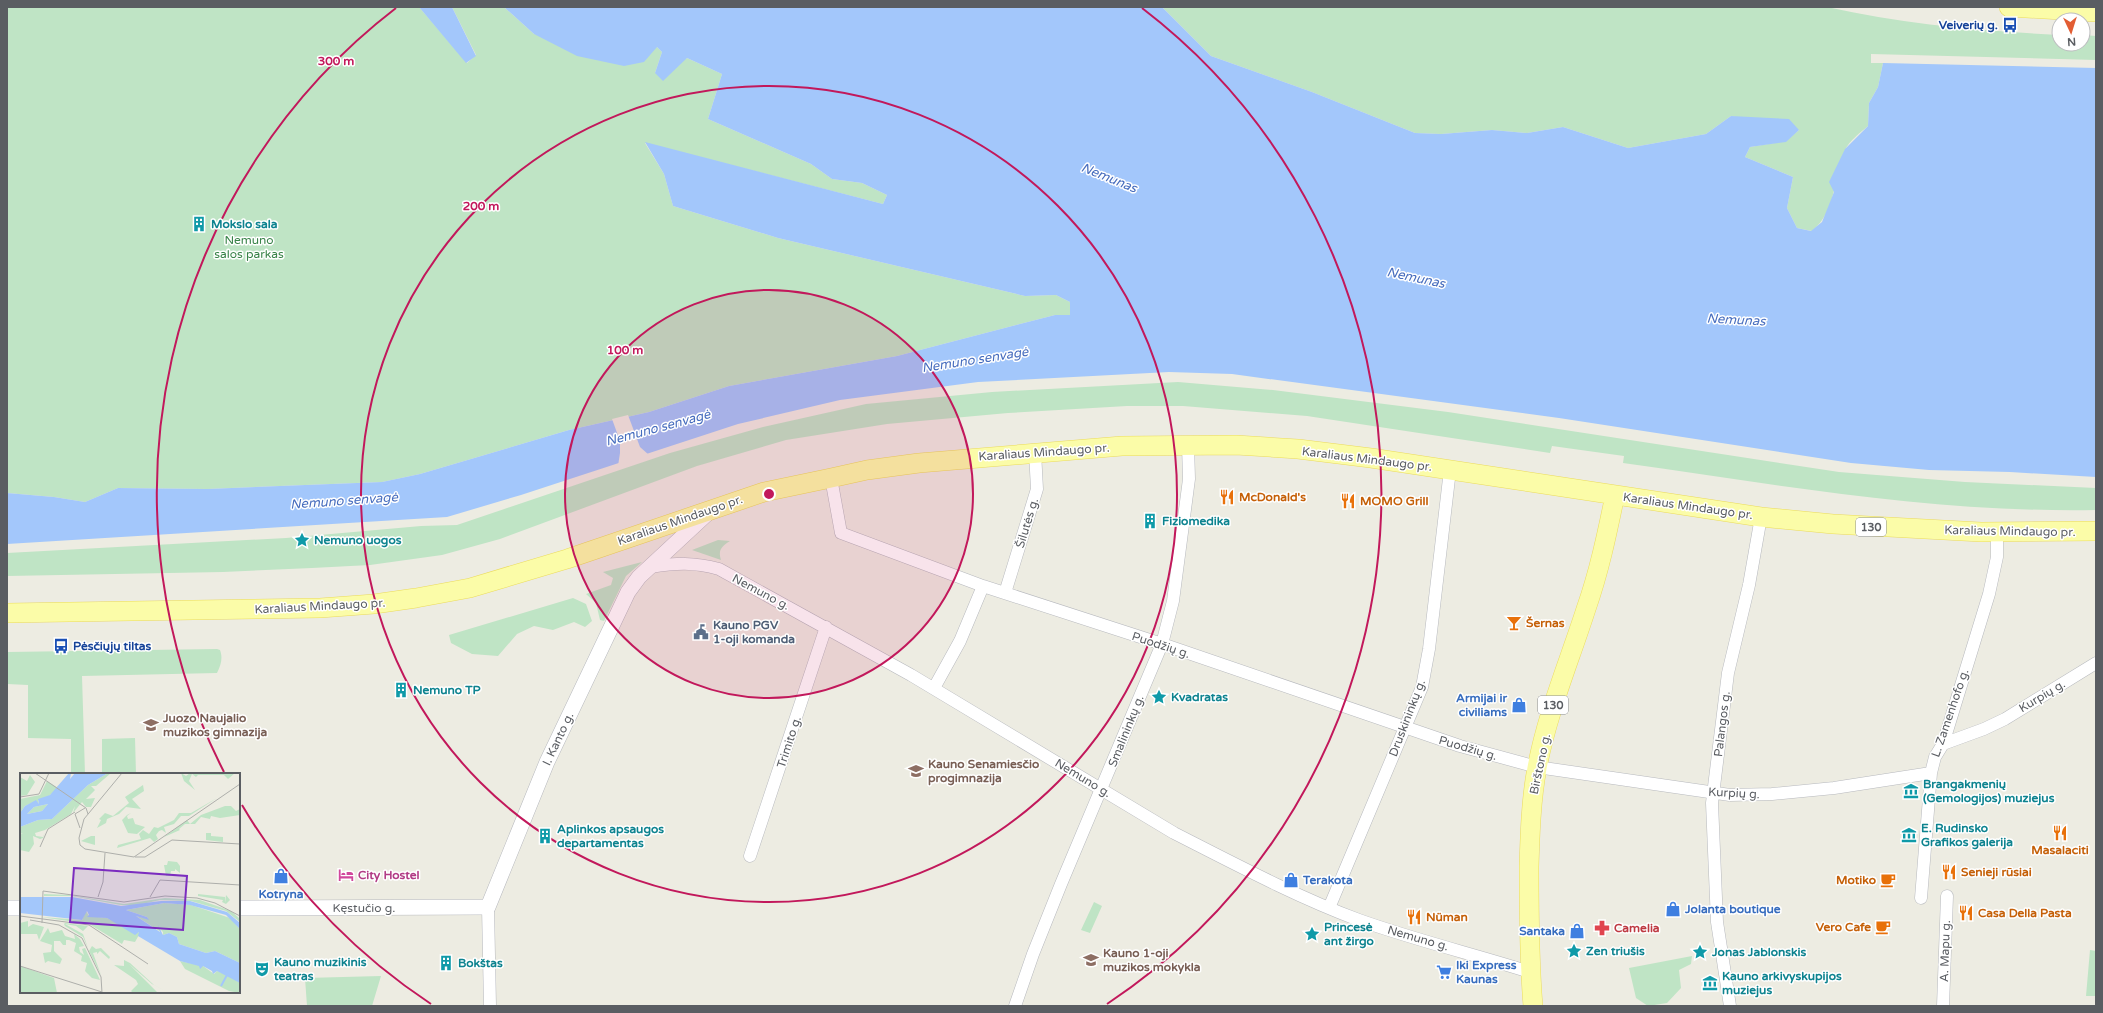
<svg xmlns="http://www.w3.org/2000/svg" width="2103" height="1013" viewBox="0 0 2103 1013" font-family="'Varela Round',sans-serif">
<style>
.green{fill:#bfe4c5}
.water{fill:#a3c7fb}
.pier{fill:#edece2}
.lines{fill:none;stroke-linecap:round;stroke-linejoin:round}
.minor-casing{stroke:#b7b9be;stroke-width:13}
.tertiary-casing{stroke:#b7b9be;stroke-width:16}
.primary-casing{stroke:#ebdb5c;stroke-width:20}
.minor{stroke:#fff;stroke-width:12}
.tertiary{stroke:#fff;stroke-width:15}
.primary{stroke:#fbfca8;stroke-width:19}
.ring{fill:none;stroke:#c2185b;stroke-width:2}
.labels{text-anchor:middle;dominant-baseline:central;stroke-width:3;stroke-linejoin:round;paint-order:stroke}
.shield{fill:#fff;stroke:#8c8e91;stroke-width:1}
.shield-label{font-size:11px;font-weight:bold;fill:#5a5d62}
.transit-label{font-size:12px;font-weight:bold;fill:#164399;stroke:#fff;text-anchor:end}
.culture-label{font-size:12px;font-weight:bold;fill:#0d838f;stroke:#fff;text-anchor:start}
.park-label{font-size:12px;fill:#388348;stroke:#fff}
.street-label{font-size:12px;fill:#5a5d62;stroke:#fff}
.food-label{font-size:12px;font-weight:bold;fill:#c56008;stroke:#fff;text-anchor:start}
.service-label{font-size:12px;font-weight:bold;fill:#4e5e75;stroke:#fff;text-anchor:start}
.shop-label{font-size:12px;font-weight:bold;fill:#366cbe;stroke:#fff;text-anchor:start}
.education-label{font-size:12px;font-weight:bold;fill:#785e54;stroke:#fff;text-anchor:start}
.hotel-label{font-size:12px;font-weight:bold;fill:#b23c85;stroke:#fff;text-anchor:start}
.health-label{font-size:12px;font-weight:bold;fill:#be3a42;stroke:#fff;text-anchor:start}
.water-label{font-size:13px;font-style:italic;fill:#476dbe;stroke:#fff}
.inset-river{fill:none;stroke:#a3c7fb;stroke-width:2}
.inset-road{fill:none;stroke:#aeafab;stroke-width:1}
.view{fill:#7b2cbf;fill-opacity:0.15;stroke:#7b2cbf;stroke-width:2}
.inset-edge{fill:none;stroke:#5a5d62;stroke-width:2}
.centre{fill:#c2185b;stroke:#fff;stroke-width:2}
.ring-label{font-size:12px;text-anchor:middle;font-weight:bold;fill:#c2185b;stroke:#fff;stroke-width:3;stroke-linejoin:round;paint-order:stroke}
</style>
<rect width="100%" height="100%" fill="#edece2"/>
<path class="green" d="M7,7h412l48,56 9,-8 -24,-48h52l30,27 123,13 5,5 -7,21 32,-15 35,16 -14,45 103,45 21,15 30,4 25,12 -4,9 -238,-61 19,31 9,32 105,32 247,58 31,-1 14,7v13h-15l-158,41 -168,30 -80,26 -80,18 -149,44 -38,8 -175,7 -89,-1 -33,14 -31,-5 -47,-4z
M1162,7h665c76,17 154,24 232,28v9h24v-9l13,1v24l-225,-6v9h12l-5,24 -9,16 -1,23c-7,6 -19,15 -23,24 -12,28 -8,60 -33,81l-15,-3 -10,-20 6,-31 -48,-20 5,-10 36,-6 13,-11 -68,-14 -25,18 -78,14 -65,-21 -36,6 -35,-3 -51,4 -26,-1 -103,-41 -101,-36z
M1178,382l95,8 175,22 391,60 126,10 131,6v22c-159,3 -317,-25 -473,-47l1,-7 -72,-10 -2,7 -243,-37 -124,-10h-56l-119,7 -121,11 -101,16 -89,26 -197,73 -58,16 -72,10 -58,3 -89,4 -216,4v-23l279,-15 135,-12 36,-1 213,-72 93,-26 103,-23 126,-12z
M718,540l12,1c-9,6 -12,9 -9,19l-29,-10z
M642,562l-16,14 -22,45 -4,-1 -4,-17 -10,-9 25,-9 2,-7 -10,-6z
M573,598l13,6 6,17 -7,6 -11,-5 -21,8 -19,-4 -17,8 -19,22 -26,-2 -21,-11 -2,-8z
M217,649l3,1c3,8 1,15 -3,23l-135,3 3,98h-14v-35l-43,-1v-53l-21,-1v-32z
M135,738l1,36h-34v-35z
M1094,902l8,4 -12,27 -9,-3z
M2090,950l6,1 -1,45h-9z
M1692,956l-1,8 -12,6 2,18 -14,15 -19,3 -12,-8 -7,-30z
M381,976l-9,30h-65l-2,-28z"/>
<path class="water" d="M419,7h33l24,49 -10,7z
M504,7h658l49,49 101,36 103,41 26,1 51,-4 35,3 36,-6 65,21 78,-14 25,-18 58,3 10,11 -13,12 -36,5 -5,10 48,20 -6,31 10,20 14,3 11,-9 12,-30 -5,-10 16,-33 23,-23 1,-23 9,-16 5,-24 213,5v409l-86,-5 -81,-2 -78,-7 -292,-45 -327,-44 -63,-2 -191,10 -138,18 -102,24 -217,71 -74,22 -440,27v-51l47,4 31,5 33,-14 89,1 175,-7 38,-8 149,-44 80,-18 80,-26 168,-30 158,-41h15v-13l-14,-7 -31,1 -247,-58 -105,-32 -9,-32 -19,-32 238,62 4,-9 -25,-12 -30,-4 -21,-15 -103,-45 14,-45 -35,-16 -24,23 -8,-8 7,-21 -5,-5 -13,15 -20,4 -47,-10 -43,-22z"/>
<path class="pier" d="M628,415l12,32 9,8 -31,11 2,-13v-12l-8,-22z"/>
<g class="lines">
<g class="minor-casing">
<path id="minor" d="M831,478l10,55 142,53 179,58 298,102 77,21 193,28 42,-1 62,-6 97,-15
M650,567c27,-4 43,-5 69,2l192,106 263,158c59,30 123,64 185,87 56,20 114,34 171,52
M1005,593l32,-104 -2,-37
M934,688l26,-47 23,-55
M1943,744l41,-15 21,-10 91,-56
M750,856l76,-229
M1921,898l10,-125 4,-16 8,-13 46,-150 8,-37v-25
M488,907l2,99
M1329,908l93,-221 7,-38 21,-179
M1015,1006l18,-52 28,-70 101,-240 11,-43 16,-122 -1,-34
M1730,1006l-13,-84 -5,-119 16,-130 21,-88 12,-68
M1943,1006l4,-110"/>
</g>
<g class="tertiary-casing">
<path id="tertiary" d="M7,908h14
M239,908l249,-1 59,-145 81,-170 11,-15 70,-65"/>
</g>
<g class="primary-casing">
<path id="primary" d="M2009,7l87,5
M7,613l313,-5 54,-4 42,-6 54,-10 97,-29 197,-67 67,-14 36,-8 52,-7 203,-17 114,-1 62,4 73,9 390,59 72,7 148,8 115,-1
M1533,1006c-4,-47 -4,-92 -4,-139 1,-33 2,-67 8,-99 10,-54 32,-106 49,-159 13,-37 21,-75 29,-114"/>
</g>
<use href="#minor" class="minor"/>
<use href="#tertiary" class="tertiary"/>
<use href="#primary" class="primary"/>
</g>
<circle cx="769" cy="494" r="204" fill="#c2185b" fill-opacity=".12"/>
<g class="ring">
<circle cx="769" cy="494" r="204"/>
<circle cx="769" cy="494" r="408"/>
<path d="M431 1004A612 612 0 0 1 242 805M224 772A612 612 0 0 1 396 8M1142 8A612 612 0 0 1 1107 1004"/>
</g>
<defs>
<g id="bus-bare" transform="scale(1.2)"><path d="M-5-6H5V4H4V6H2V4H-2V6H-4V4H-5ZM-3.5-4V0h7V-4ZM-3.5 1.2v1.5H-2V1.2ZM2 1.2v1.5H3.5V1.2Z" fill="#1a4fb4" stroke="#fff" stroke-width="2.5" paint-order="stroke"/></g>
<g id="building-bare" transform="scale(1.2)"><path d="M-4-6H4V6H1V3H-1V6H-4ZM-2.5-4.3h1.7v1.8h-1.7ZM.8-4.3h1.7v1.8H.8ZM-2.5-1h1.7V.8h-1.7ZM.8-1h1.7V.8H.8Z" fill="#0f9aa8" stroke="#fff" stroke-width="2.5" paint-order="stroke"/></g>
<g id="restaurant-bare" transform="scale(1.2)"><path d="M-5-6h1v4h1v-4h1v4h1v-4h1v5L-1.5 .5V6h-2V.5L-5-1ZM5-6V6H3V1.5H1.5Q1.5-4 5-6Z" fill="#e8710a" stroke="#fff" stroke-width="2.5" paint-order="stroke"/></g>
<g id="sight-bare" transform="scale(1.2)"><path d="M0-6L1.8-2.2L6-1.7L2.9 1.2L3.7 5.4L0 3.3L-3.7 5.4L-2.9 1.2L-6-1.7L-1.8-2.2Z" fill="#0f9aa8" stroke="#fff" stroke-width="2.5" paint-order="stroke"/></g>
<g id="bar-bare" transform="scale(1.2)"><path d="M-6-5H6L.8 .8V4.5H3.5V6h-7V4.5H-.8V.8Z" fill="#e8710a" stroke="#fff" stroke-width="2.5" paint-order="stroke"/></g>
<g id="civic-bare" transform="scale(1.2)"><path d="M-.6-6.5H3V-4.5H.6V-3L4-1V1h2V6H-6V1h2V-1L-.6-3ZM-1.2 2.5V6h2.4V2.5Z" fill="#5c6f8a" stroke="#fff" stroke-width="2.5" paint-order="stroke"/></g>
<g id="shop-bare" transform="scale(1.2)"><path d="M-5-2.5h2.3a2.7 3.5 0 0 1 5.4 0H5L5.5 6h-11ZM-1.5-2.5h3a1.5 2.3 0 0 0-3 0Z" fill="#3f7fe0" stroke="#fff" stroke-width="2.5" paint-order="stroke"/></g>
<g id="school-bare" transform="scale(1.2)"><path d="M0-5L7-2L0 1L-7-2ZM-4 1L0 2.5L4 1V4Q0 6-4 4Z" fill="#8d6e63" stroke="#fff" stroke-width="2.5" paint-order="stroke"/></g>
<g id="museum-bare" transform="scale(1.2)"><path d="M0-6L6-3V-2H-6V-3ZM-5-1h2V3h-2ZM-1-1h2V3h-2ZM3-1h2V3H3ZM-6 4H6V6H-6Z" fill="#0f9aa8" stroke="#fff" stroke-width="2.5" paint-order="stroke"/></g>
<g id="hotel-bare" transform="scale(1.2)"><path d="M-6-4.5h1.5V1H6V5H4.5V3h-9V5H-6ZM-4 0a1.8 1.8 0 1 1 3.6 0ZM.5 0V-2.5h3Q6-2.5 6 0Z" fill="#d1479c" stroke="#fff" stroke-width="2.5" paint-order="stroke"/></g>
<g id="cafe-bare" transform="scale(1.2)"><path d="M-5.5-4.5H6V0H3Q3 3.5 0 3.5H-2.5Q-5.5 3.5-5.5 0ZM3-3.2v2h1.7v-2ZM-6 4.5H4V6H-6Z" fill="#e8710a" stroke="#fff" stroke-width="2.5" paint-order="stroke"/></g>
<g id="pharmacy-bare" transform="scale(1.2)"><path d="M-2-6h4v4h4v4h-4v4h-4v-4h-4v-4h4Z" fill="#e0444e" stroke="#fff" stroke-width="2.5" paint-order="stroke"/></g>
<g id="theatre-bare" transform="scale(1.2)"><path d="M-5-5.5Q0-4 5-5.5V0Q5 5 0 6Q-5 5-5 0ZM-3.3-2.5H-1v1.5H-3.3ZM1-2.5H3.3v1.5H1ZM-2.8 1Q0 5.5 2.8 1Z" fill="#0f9aa8" stroke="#fff" stroke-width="2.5" paint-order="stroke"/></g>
<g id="supermarket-bare" transform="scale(1.2)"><path d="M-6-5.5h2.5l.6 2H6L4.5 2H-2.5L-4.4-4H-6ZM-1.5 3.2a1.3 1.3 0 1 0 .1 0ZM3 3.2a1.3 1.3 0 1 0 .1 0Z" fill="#3f7fe0" stroke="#fff" stroke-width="2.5" paint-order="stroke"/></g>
</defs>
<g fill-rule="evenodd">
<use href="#bus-bare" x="2010" y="25"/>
<use href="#building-bare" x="199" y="224"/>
<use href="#restaurant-bare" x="1227" y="497"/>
<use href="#restaurant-bare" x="1348" y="501"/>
<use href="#building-bare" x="1150" y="521"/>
<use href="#sight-bare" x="302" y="540"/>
<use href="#bar-bare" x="1514" y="623"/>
<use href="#civic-bare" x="701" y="632"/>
<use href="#bus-bare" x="61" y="646"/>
<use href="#building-bare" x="401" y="690"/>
<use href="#sight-bare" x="1159" y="697"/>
<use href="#shop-bare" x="1519" y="705"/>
<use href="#school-bare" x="151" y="725"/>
<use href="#school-bare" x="916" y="771"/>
<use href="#museum-bare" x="1911" y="791"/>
<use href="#restaurant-bare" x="2060" y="833"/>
<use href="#museum-bare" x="1909" y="835"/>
<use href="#building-bare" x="545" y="836"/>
<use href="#restaurant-bare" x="1949" y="872"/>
<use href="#hotel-bare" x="346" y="875"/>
<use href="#shop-bare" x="281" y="876"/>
<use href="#shop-bare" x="1291" y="880"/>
<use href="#cafe-bare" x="1888" y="880"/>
<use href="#shop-bare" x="1673" y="909"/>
<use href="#restaurant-bare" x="1966" y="913"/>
<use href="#restaurant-bare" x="1414" y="917"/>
<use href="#cafe-bare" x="1883" y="927"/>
<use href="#pharmacy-bare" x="1602" y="928"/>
<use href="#shop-bare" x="1577" y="931"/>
<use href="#sight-bare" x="1312" y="934"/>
<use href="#sight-bare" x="1574" y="951"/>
<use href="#sight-bare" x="1700" y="952"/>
<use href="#school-bare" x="1091" y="960"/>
<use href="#building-bare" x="446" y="963"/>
<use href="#theatre-bare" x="262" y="969"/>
<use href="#supermarket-bare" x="1444" y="972"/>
<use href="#museum-bare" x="1710" y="983"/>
</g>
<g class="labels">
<g class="shield">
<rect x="1856" y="518" width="30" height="18" rx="3"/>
<rect x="1538" y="696" width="30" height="18" rx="3"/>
</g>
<g class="shield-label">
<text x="1871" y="527">130</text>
<text x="1553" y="705">130</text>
</g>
<g class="transit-label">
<text x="1998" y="25">Veiverių g.</text>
<text x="73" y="646" text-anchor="start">Pėsčiųjų tiltas</text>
</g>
<g class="culture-label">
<text x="211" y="224">Mokslo sala</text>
<text x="1162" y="521">Fiziomedika</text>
<text x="314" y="540">Nemuno uogos</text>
<text x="413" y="690">Nemuno TP</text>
<text x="1171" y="697">Kvadratas</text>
<text x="1923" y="784">Brangakmenių<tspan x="1923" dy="14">(Gemologijos) muziejus</tspan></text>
<text x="1921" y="828">E. Rudinsko<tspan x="1921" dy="14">Grafikos galerija</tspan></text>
<text x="557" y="829">Aplinkos apsaugos<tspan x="557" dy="14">departamentas</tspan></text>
<text x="1324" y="927">Princesė<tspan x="1324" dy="14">ant žirgo</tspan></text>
<text x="1586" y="951">Zen triušis</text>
<text x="1712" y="952">Jonas Jablonskis</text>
<text x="274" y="962">Kauno muzikinis<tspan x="274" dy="14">teatras</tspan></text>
<text x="458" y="963">Bokštas</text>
<text x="1722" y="976">Kauno arkivyskupijos<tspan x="1722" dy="14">muziejus</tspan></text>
</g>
<g class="park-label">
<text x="249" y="240">Nemuno<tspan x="249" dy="14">salos parkas</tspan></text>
</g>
<g class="street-label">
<text transform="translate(1044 452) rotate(-4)">Karaliaus Mindaugo pr.</text>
<text transform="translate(1367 459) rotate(7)">Karaliaus Mindaugo pr.</text>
<text transform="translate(1688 506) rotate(8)">Karaliaus Mindaugo pr.</text>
<text transform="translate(680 520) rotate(-19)">Karaliaus Mindaugo pr.</text>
<text transform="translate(1027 523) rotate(-73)">Šilutės g.</text>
<text transform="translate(2010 531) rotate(1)">Karaliaus Mindaugo pr.</text>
<text transform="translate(761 592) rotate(28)">Nemuno g.</text>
<text transform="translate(320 606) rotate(-3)">Karaliaus Mindaugo pr.</text>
<text transform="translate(1161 645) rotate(18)">Puodžių g.</text>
<text transform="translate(2042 696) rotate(-31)">Kurpių g.</text>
<text transform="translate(1950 713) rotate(-71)">L. Zamenhofo g.</text>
<text transform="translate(1407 718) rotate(-69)">Druskininkų g.</text>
<text transform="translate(1722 724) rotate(-83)">Palangos g.</text>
<text transform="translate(1126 731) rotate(-68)">Smalininkų g.</text>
<text transform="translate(558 739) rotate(-65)">I. Kanto g.</text>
<text transform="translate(789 742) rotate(-72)">Trimito g.</text>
<text transform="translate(1468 748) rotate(16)">Puodžių g.</text>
<text transform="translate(1540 764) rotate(-78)">Birštono g.</text>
<text transform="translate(1083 778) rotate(31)">Nemuno g.</text>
<text transform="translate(1734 793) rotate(3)">Kurpių g.</text>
<text x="364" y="908">Kęstučio g.</text>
<text transform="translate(1418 938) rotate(16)">Nemuno g.</text>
<text transform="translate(1945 951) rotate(-88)">A. Mapu g.</text>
</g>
<g class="food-label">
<text x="1239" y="497">McDonald's</text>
<text x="1360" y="501">MOMO Grill</text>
<text x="1526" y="623">Šernas</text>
<text x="2060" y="850" text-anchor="middle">Masalaciti</text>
<text x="1961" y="872">Senieji rūsiai</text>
<text x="1876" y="880" text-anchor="end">Motiko</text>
<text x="1978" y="913">Casa Della Pasta</text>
<text x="1426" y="917">Nüman</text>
<text x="1871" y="927" text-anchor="end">Vero Cafe</text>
</g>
<g class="service-label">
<text x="713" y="625">Kauno PGV<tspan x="713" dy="14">1-oji komanda</tspan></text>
</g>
<g class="shop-label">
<text x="1507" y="698" text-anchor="end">Armijai ir<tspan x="1507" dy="14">civiliams</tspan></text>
<text x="1303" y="880">Terakota</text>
<text x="281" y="894" text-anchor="middle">Kotryna</text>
<text x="1685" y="909">Jolanta boutique</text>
<text x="1565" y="931" text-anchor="end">Santaka</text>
<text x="1456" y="965">Iki Express<tspan x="1456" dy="14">Kaunas</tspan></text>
</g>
<g class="education-label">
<text x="163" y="718">Juozo Naujalio<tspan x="163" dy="14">muzikos gimnazija</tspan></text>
<text x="928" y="764">Kauno Senamiesčio<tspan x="928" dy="14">progimnazija</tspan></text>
<text x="1103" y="953">Kauno 1-oji<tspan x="1103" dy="14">muzikos mokykla</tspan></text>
</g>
<g class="hotel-label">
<text x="358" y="875">City Hostel</text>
</g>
<g class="health-label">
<text x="1614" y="928">Camelia</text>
</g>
<g class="water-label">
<text transform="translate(1109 178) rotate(22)">Nemunas</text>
<text transform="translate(1416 278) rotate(12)">Nemunas</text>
<text transform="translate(1736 320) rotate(3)">Nemunas</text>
<text transform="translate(975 360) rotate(-9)">Nemuno senvagė</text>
<text transform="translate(658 428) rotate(-15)">Nemuno senvagė</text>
<text transform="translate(344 501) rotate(-4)">Nemuno senvagė</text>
</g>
</g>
<g transform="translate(20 773)">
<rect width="220" height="220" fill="#edece2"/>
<path d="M88,0h3l-15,13h-5l4,4 -9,9 9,-1 -4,9h-5l-4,-5 -9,11 2,-7 -4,8 -26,16 -10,3 1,3 7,1 2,-5 -2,6 -3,1 -7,-3 1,8 -5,8 -9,-2v-15l3,-2 -3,1v-7l18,-7 14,-1 36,-34zM161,0l5,3 4,-3h45l-7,6 -4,-4h-26l-2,2 -4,-3 -3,7 6,9 -11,-9zM10,2l5,7 -8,13 -7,1v-19l7,4zM27,8l11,7 -9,8 -11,4 1,4 -3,-3 -11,5 -5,7v-14l20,-4zM123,12l1,6 -12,8 9,10 -15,-2 -7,7 -12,5 -1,4 -9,5 4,-8 -2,-1 6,-6 8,3 16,-13 -4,-6zM197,25l-28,18h-8l-7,8 -10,3 2,6 -4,-3 -3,1 -3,4 2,4 -4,3 -4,-4 -33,10 1,-3 23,-6 -2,-5 4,-4 6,4 5,-7 4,1 16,-8 5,-7h12zM28,31l-6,7 -15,3 7,-7zM205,33h6l5,5 4,-2v6l-20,3 -9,-2 -1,3 -9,-2 -6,7h-10l-6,5 1,1 -16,7 23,-17 3,4 11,-9zM111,40l-4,3 1,3 5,-1 2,6 10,3 -8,7 -9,-1 -6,-13 5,-5zM186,60h5v3l12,1v5l-17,-2zM71,63h4v9l-14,-4zM148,88l9,1 3,4v7l-5,-4v2h-4l-1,5h-4l-2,-11h3zM24,121l25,1 55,9 41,-6 35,2 31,11 8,7 1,4 -14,-11 -35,-10 -31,-1 -22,5h-17l-49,-9h-28zM178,121l27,3v6l1,-8 4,5 -4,4 -4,-2 1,-2 -25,-4zM144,130l27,2 39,13 10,11v34l-25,-12 -9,2 -27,-9 -2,-7 -8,-4 -6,2v-3l-4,-4 2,4 -25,-16 12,3 -1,-2 -21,-7zM66,138l3,5 18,2 33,15 -5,9 -11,-2 -2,4 -33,-20 -48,-7 41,3zM8,148v6l5,-3 11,3 -5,13 -2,-6h-17v-11zM45,150l23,3 -5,5 -7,-5 -11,-2 18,10 5,14 -5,-11 -18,-11 -1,-2zM28,155l2,5 12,-3 3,6 10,3 -1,-5 6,5 4,7 -5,1 1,5 4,3 -2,-6 3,-1 15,32 -8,-2 -7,-7 2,-8 -6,-2 1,-5 -8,-5 2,-8 -7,-3h-3v5h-3l-3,-4h-6v10l8,8 -2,5 -12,-3 -3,2 -2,-10 8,-1 1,-7 -12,-4zM72,173l4,3 5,-1 9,9 -1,2 -9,-8 -3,3v-2l-4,1 8,22 -12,-24zM104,187l6,3 24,22 15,8 -17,-9 -23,-20 29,29h-25l-2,-2 7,-7 -2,-4 -22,-15 10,1zM160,188l23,5 11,8 3,-3 13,5 10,7v10l-11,-2 -44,-22zM0,193l34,12 3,15h-37z" fill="#bfe4c5"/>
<path d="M49,0h2l-1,6 5,-6h33l-20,12 -36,34 -14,1 -18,7v-14l5,-7 11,-6 3,4 -1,-5 12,-4zM28,31l-6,7 -15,3 7,-7zM0,124h52l49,9 40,-5h29l37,11 13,11v6l-14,-14 -36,-10 -26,-2 -38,7 21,7 2,3 -13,-4 24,16 -2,-7 5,10 6,-2 8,4 2,7 27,9 9,-2 25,12v20l-23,-12 -4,3 -1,-3 -9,-5 -3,3 -1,-3 -19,-5 -42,-25 1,-4 -4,3 -28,-17 -20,-1 2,-2 -2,-4 -5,9 -62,-7z" fill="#a3c7fb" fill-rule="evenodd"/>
<path class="inset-river" d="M201,213l6,-11"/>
<path class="inset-road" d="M15,0l51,35 2,6M102,0l-38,46 -5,19 1,7 5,4 49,8 106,-73M0,24l19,-3 10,-21M60,55l-5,-14 10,-6M20,74l8,-18 27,-17M115,84h10l27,-17 68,4M78,124l5,-15 2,-29M130,124l10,-17 80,5M0,143l69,9 59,39M10,147l29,5 23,13 19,39 1,16M22,150l1,-32 81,11 41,-6 32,2 18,5 25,13M0,193l82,26"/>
<path class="view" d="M54,95l113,8 -4,54 -113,-8z"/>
<rect width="220" height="220" class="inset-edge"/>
</g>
<circle cx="769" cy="494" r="6" class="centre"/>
<g class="ring-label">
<text x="336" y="65">300 m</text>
<text x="481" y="210">200 m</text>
<text x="625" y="354">100 m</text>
</g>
<rect width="2103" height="1013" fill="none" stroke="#5a5d62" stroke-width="16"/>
<g transform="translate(2071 32) rotate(176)"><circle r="19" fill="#ffffff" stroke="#bdbec0"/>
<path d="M0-3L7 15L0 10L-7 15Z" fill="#e25d33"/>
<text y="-6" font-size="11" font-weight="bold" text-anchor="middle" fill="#5a5d62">N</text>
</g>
</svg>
